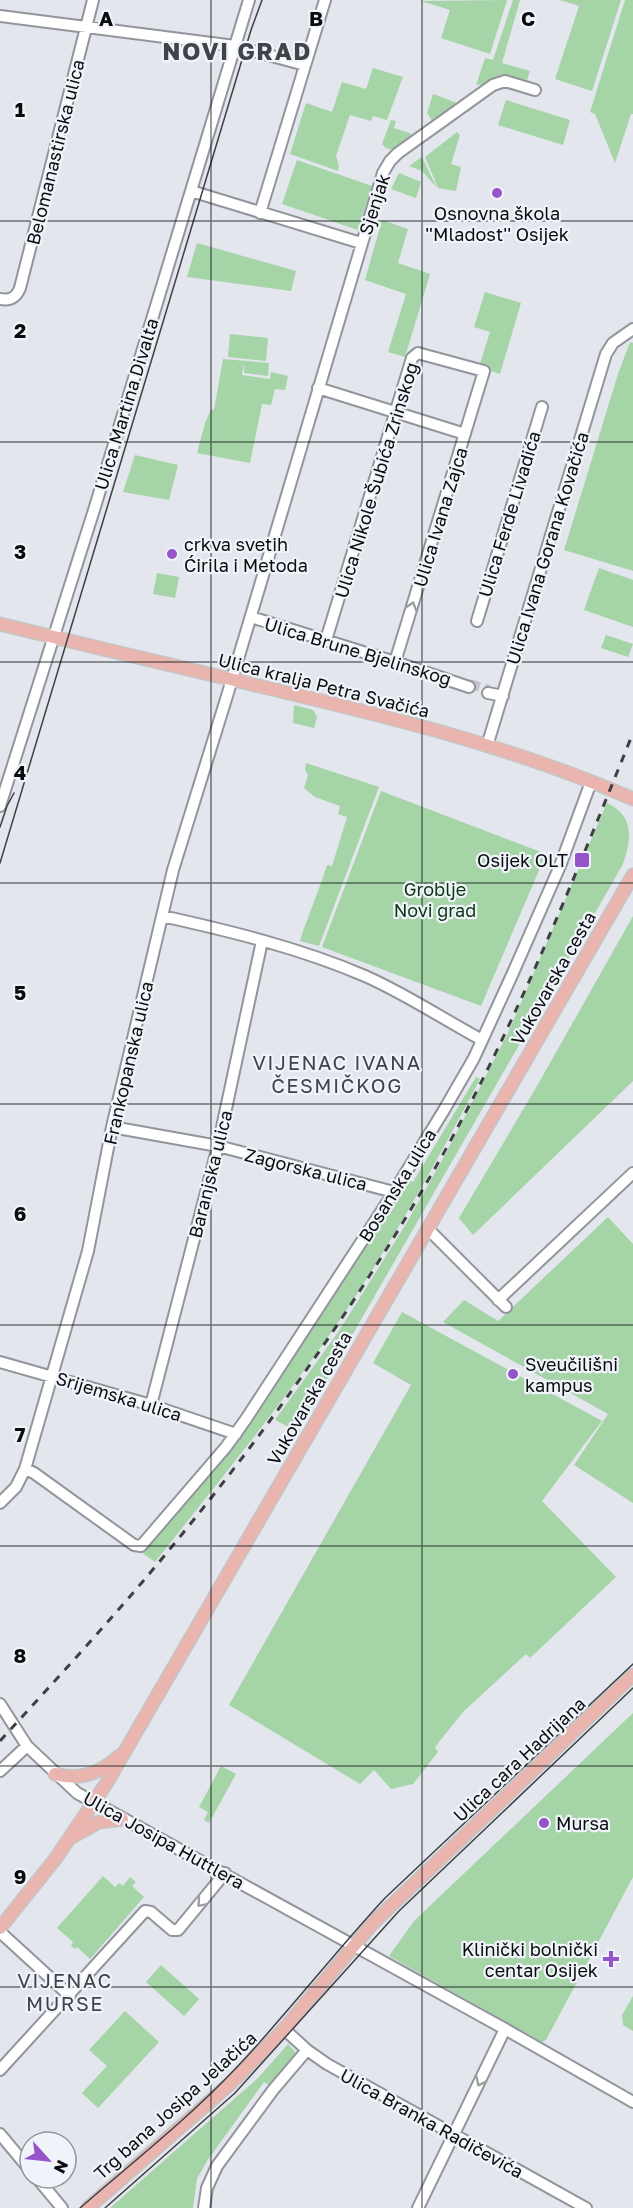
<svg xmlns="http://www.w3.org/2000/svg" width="633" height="2208" viewBox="0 0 633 2208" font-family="'Golos Text',sans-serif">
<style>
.green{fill:#a5d4a7}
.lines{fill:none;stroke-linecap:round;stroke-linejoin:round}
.minor-tunnel{stroke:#c2c5cc;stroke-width:10;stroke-dasharray:10 5;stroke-linecap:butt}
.minor-casing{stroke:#92959b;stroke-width:14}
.major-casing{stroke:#c4c5c5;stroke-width:15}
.minor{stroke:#fff;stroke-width:10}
.major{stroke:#eab5af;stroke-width:12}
.tram{stroke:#3d3f42;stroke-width:1.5}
.rail{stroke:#3d3f42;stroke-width:3;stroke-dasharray:8 8;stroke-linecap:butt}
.oneway{stroke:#9d9e9f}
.grid{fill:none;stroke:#0a0c0e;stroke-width:1.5;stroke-opacity:0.55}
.poi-dot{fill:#9654ca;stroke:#f0f4fa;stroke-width:2}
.labels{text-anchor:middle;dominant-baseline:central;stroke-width:4.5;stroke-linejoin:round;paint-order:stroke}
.street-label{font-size:18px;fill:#0a0c0e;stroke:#f0f4fa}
.poi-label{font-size:18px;fill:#0a0c0e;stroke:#f0f4fa;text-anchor:start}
.park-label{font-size:18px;fill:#0b3512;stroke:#f0f4fa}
.neighbourhood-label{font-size:20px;letter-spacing:1.5px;fill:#404348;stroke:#f0f4fa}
.district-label{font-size:24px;font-weight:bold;letter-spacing:1.5px;fill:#404348;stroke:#f0f4fa}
.grid-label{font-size:20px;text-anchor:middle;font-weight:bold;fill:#0a0c0e;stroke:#f0f4fa;stroke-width:4.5;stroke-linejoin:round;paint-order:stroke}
</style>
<rect width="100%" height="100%" fill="#e3e6ed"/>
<path class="green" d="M507,0l-17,54 -49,-16 9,-28 -29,-9z
M513,0h7l-18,63 28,8 -3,9 -27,-5 -15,9 -9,1 9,-27 8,2z
M560,0h61l-29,91 -37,-12 24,-73z
M625,0h8v114h-2l-16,49 -20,-49 -5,-2z
M373,68l30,9 -16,43 -14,-4 -2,5 -21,-6 -14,41 3,10 -1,5 -48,-17 16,-51 26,9 10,-30 24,7z
M433,94l24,9 -24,19 -6,-9z
M506,100l64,20 -7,25 -65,-20z
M391,120l5,1 -2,7 18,6 -20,16 -6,-2 -4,-4z
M457,132l3,3 -9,29 10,3 -5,24 -18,-3 -13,-31z
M422,157l15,31 -15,-17 -13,-5z
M297,160l75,26 -14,44 -76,-26z
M399,173l22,9 -5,16 -25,-9z
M382,220l26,9 -10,34 32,11 -25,83 -17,-5 18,-58 -41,-14z
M197,243l99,28 -5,20 -104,-14z
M485,292l36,11 -21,71 -21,-7 11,-35 -16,-5z
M230,334l38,4 -2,23 -38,-4z
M630,342l3,1v228l-69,-21 54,-176z
M223,359l46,4 -1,13 -24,-3v-10l-2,12 28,4 1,-7 17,4 -3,14 -10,-1 -4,16 -9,-1 -12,59 -53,-10 8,-30 6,-14 3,1z
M135,455l43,10 -9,35 -46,-8z
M599,568l34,12v47l-49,-17z
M157,573l22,4 -4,21 -22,-4z
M606,635l27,9 -5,13 -27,-9z
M294,705l19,5 4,7 -3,11 -21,-5z
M306,763l73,24 -60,159 -19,-5c8,-26 19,-50 27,-76l5,1 15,-49 -9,-3 2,-8 -25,-9 -11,-9 4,-13 -3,-5z
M381,791l165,63 -65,152 -159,-59z
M607,803c26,12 26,34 15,63l-325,565 -22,-11 64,-89 67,-107 40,-71 62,-120z
M633,916v165l-160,154 -14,-17 78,-132z
M476,1077l4,2c-44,84 -91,169 -145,248 -56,81 -119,158 -180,235l-14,-10 83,-97 182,-277 7,4z
M608,1217l25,27v259l-59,-38 34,-51 -165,-92 21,-22 34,21z
M402,1312l200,109 -60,80 74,76 -86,81 -4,-4 -63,58 -28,35 3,5 -25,32 -22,5 -17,-19 -14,14 -131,-79 182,-320 -38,-22z
M633,1713v164l-87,163 -4,2 -153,-86 25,-35z
M221,1766l15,8 -27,49 -5,-3 4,-8 -9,-5z
M103,1876l12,11 4,-4 4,3 7,-9 6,5 -4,4 12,11 -54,62 -13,-12 -2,2 -4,-3 2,-4 -16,-14z
M161,1965l38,34 -15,17 -38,-34z
M633,1996v35l-10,-6 -1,-10z
M125,2011l34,31 -61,66 -16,-15 25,-27 -18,-16z
M288,2044l10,11 -28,31 -6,-4 -57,79 -10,18 -4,29h-83l149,-131z"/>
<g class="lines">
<path class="minor-tunnel" d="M470,684l19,6"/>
<g class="minor-casing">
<path id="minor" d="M0,16l235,30 70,19
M191,191l170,52
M260,213l65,-213
M0,299c10,2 16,-1 20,-11l73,-288
M318,388l147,46
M251,617l144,45 74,25
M477,621l65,-214
M326,640l86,-282 6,-5 3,1 63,17 -89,291
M488,693l15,3
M487,746l119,-392 7,-11 20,-14
M0,806l94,-296 155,-510
M162,916c68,15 138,32 203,60 41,18 78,43 117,64
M112,1127l106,19 176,46
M428,1229l78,78
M498,1300l135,-127
M0,1362l151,43 85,29
M151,1405l67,-259 44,-205
M25,1469l9,4 100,72 7,1 85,-99 20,-28 148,-227 50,-82 30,-52 38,-83 48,-109 31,-84
M0,1503l16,-16 9,-18 63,-218 24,-124 61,-257 54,-174 156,-523 7,-12 8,-8 95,-68 12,-4 30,9
M0,1704l27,42 50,47 428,236 128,73
M0,1771l27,-25
M0,1932l70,64
M284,2029l23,21 20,14 259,144
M0,2070l145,-159 6,1 21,18h6l47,-57
M0,2134l30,36
M37,2178l25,30
M204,2208l3,-20 10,-22 56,-76 34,-40
M418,2208l87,-179"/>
</g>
<g class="major-casing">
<path id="major" d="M0,624c82,20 165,40 247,59 130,31 263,62 386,116
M55,1774c24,7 46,-1 64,-18
M72,1837l27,-15 23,-3
M0,1928l56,-70 50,-74 527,-909
M88,2208l144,-126 52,-53 90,-107 259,-247"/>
</g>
<use href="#minor" class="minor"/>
<use href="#major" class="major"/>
<path class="tram" d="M0,827l7,-21 7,-13
M0,863l251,-833 11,-30
M80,2208c53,-46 109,-90 157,-141 51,-54 97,-114 148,-169l248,-234
M105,2208l130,-115 164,-182 234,-223"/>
<path class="rail" d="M0,1741c62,-68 125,-136 183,-208 96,-118 184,-245 259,-377 76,-136 133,-280 191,-423"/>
</g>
<defs><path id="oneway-chevron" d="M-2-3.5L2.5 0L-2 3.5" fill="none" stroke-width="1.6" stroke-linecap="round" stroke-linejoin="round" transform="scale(1.5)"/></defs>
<g class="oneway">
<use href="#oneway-chevron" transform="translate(412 606) rotate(-73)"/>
<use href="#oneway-chevron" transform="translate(201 1903) rotate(131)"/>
<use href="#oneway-chevron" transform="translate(480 2082) rotate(116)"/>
</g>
<path class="grid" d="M211,0v2208M422,0v2208M0,221h633M0,442h633M0,662h633M0,883h633M0,1104h633M0,1325h633M0,1546h633M0,1766h633M0,1987h633"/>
<g class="poi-dot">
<circle cx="497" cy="193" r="6"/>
<circle cx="172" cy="554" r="6"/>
<rect x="574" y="852" width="16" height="16" rx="3"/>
<circle cx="513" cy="1374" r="6"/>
<circle cx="544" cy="1823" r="6"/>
<path d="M608 1950h6v6h6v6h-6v6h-6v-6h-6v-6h6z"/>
</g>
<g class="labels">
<g class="street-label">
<text transform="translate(55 152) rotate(-76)">Belomanastirska ulica</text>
<text transform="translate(374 204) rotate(-72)">Sjenjak</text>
<text transform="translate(126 404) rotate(-73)">Ulica Martina Divalta</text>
<text transform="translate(376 480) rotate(-73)">Ulica Nikole Šubića Zrinskog</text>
<text transform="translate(509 514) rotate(-73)">Ulica Ferde Livadića</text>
<text transform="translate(440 517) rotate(-73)">Ulica Ivana Zajca</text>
<text transform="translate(547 548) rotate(-73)">Ulica Ivana Gorana Kovačića</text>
<text transform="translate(358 651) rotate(17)">Ulica Brune Bjelinskog</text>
<text transform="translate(324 685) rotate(14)">Ulica kralja Petra Svačića</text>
<text transform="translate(553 978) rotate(-60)">Vukovarska cesta</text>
<text transform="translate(128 1063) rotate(-77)">Frankopanska ulica</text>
<text transform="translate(306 1169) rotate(14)">Zagorska ulica</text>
<text transform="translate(210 1174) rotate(-76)">Baranjska ulica</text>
<text transform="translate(397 1185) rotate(-58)">Bosanska ulica</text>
<text transform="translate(119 1396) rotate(17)">Srijemska ulica</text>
<text transform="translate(309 1398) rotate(-60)">Vukovarska cesta</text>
<text transform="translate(519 1759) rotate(-43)">Ulica cara Hadrijana</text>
<text transform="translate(164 1840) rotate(29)">Ulica Josipa Huttlera</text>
<text transform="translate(175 2105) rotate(-42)">Trg bana Josipa Jelačića</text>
<text transform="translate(432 2123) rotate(29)">Ulica Branka Radičevića</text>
</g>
<g class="poi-label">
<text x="497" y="213" text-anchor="middle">Osnovna škola<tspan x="497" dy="21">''Mladost'' Osijek</tspan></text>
<text x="184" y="544">crkva svetih<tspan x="184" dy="21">Ćirila i Metoda</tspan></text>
<text x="568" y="860" text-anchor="end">Osijek OLT</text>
<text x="525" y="1364">Sveučilišni<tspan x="525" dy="21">kampus</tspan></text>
<text x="556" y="1823">Mursa</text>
<text x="598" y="1949" text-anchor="end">Klinički bolnički<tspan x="598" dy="21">centar Osijek</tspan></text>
</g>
<g class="park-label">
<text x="435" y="889">Groblje<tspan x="435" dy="21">Novi grad</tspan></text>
</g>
<g class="neighbourhood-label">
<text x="337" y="1062">VIJENAC IVANA<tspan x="337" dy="23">ČESMIČKOG</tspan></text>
<text x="65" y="1980">VIJENAC<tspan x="65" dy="23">MURSE</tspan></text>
</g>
<g class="district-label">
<text x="237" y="50">NOVI GRAD</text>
</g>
</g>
<g class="grid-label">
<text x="106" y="26">A</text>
<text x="316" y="26">B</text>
<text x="528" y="26">C</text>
<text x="20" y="117">1</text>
<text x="20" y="338">2</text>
<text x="20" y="559">3</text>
<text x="20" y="780">4</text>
<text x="20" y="1000">5</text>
<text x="20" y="1221">6</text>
<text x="20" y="1442">7</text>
<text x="20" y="1663">8</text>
<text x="20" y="1884">9</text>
</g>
<g transform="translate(48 2160) rotate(117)"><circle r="28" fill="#f0f4fa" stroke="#94979c" stroke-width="1.5"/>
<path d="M0-4.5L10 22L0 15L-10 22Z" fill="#9654ca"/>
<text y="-9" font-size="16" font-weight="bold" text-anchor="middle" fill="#0a0c0e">N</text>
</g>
</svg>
